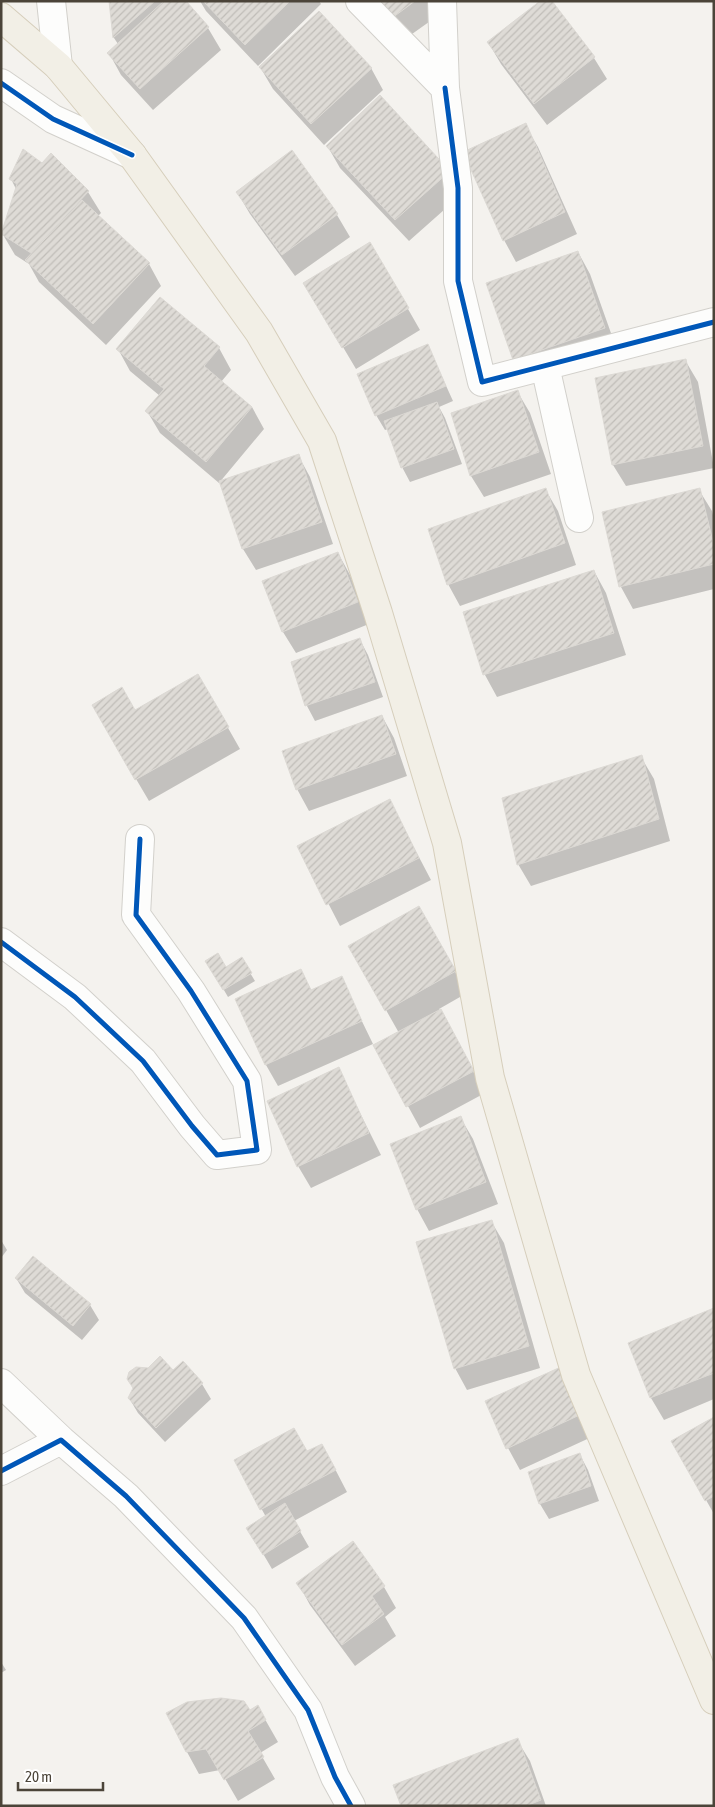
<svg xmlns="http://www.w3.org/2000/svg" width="715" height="1807" viewBox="0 0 715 1807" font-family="'Asap Condensed',sans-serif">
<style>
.shadow{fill:#0003}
.building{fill:url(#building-hatch);stroke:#dcd9d4}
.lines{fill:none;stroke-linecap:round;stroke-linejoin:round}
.minor-casing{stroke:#d2d0cb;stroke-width:30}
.major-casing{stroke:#d6cebb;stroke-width:30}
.minor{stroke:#fdfdfc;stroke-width:28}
.major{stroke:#f2efe6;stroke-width:28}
.cycleway-casing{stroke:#fff;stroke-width:8}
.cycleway{stroke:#0057b8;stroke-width:5}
</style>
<defs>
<pattern id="building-hatch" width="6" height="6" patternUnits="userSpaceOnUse" patternTransform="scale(1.25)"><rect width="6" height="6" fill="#dedbd6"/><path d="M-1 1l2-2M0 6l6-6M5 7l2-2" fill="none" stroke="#c0bdb8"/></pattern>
</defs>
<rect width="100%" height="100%" fill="#f4f2ee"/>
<path class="shadow" d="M110,1h74l24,27 13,22 -68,60 -32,-35 -12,-22 9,-9 -4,-6z
M200,1h119l2,3 -63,62 -52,-55z
M379,1h58l6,11 -38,27z
M488,42l106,16 13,21 -60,46 -46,-61z
M260,67l111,1 12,22 -59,55 -51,-56z
M380,97l82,97 -53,47 -69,-73 -12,-21z
M525,125l13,22 39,87 -61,28 -12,-22z
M292,152l45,63 13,22 -55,39 -45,-62 -13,-22z
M43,165l45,27 13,21 -3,3 51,48 12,22 -55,59 -67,-63 -10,-18 -14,-9 -13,-22 14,-44 -5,-10z
M578,252l12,22 27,76 -103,10z
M305,283l103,26 12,21 -64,39z
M428,346l25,55 -14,6 6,11 17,46 -52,18 -8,-15 -14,-38 -3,1 -9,-15z
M219,348l12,22 -10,12 31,25 12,22 -45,54 -59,-50 -13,-22 13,-15 -30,-25 -12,-22z
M685,360l13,22 16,86 -88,18 -13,-21z
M517,391l13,22 21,61 -67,23 -13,-21 -19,-62z
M298,455l12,22 23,67 -77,26 -13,-21z
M545,489l13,22 18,54 -116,41 -12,-22z
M699,490l13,21 2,8v70l-81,20 -12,-22 -18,-74z
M338,553l12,22 19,49 -73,29 -13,-21 -19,-50z
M594,571l12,22 20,62 -129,42 -12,-22 -20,-62z
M360,640l8,15 15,42 -68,24 -8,-15 -15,-43z
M198,675l42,74 -91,52 -56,-95 42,6z
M382,716l12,22 13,38 -98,35 -12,-22z
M641,757l13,22 16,62 -139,45 -13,-22z
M389,800l42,80 -91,46 -41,-79z
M431,929l36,64 -28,16 46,84 -65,35 -45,-82 24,-13 -13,-23z
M241,958l14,23 -27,16 -21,-36 19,7z
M300,971l12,20 29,-13 32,66 -95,42 -12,-21z
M338,1069l43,86 -70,33 -13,-22z
M460,1117l13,22 25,65 -69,27 -12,-22z
M491,1221l13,22 36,125 -73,22 -12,-22z
M1,1240l6,10 -6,8z
M16,1278l74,27 9,15 -17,20 -57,-47z
M714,1310v89l-50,21 -13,-22 -22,-55z
M183,1363l19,21 9,15 -46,43 -27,-29 -9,-15 5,-9 39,-17z
M563,1367l33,68 -76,35 -12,-22z
M714,1418v96l-8,-14z
M307,1453l27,14 13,25 -53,29 15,26 -37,22 -24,-41 18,-11 -31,-56z
M580,1455l8,15 11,31 -50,18 -9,-15 -11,-31z
M298,1583l86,4 12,21 -11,9 11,19 -41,30 -45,-61z
M1,1662l5,8 -5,3z
M258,1707l20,35 -18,11 15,26 -37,22 -18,-31 -21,4 -12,-22z
M517,1740l13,21 16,45h-144z"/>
<path class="building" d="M109,1h46l-42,37z
M164,1h22l23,26 -69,62 -33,-36z
M203,1h87l-45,44z
M380,1h35l-23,17z
M540,1h12l43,56 -61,47 -47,-62z
M319,11l53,57 -61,56 -52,-57z
M380,95l70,76 -55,49 -69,-74z
M526,123l39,89 -62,29 -40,-89z
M23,149l19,14 9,-10 38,38 -58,62 -30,-19 16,-50 -8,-5z
M292,150l46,64 -56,41 -46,-63z
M82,200l68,63 -57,61 -68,-64z
M370,242l39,66 -67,40 -39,-65z
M578,251l27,77 -92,32 -27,-77z
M160,297l60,50 -16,19 48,41 -46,55 -61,-51 19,-22 -48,-40z
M428,344l18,42 -71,30 -18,-42z
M686,359l17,87 -91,19 -17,-87z
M518,390l21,62 -69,24 -19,-63z
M437,402l17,47 -53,19 -17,-47z
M299,454l23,68 -80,27 -23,-68z
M546,488l19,55 -118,42 -19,-56z
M700,488l14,58v18l-95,23 -17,-75z
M338,552l20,50 -76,30 -20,-51z
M594,570l20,63 -131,42 -20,-63z
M360,638l15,44 -70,24 -14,-44z
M198,674l31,53 -94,53 -43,-75 30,-18 13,23z
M382,715l14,39 -100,36 -14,-39z
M642,755l17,64 -142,46 -15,-67z
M390,799l29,59 -93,47 -29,-59z
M419,906l37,65 -71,40 -37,-65z
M218,953l8,14 16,-10 10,16 -29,17 -18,-29z
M301,969l10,21 31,-14 20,45 -97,44 -30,-66z
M441,1009l33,62 -68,36 -33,-62z
M339,1067l30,66 -72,34 -30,-66z
M461,1116l25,66 -70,28 -26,-66z
M492,1220l37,126 -75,23 -38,-127z
M33,1256l58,48 -18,22 -58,-48z
M714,1308v65l-64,25 -22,-55z
M160,1356l13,14 10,-9 20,22 -47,45 -28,-30 5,-10 -6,-9 2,-7 7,-5 12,1z
M563,1366l21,47 -78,36 -21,-48z
M714,1417v79l-9,5 -34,-60z
M294,1428l13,23 15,-7 14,26 -76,40 -26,-50z
M580,1453l11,33 -52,18 -11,-32z
M285,1503l16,28 -38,24 -17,-27z
M353,1541l32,45 -13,10 12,18 -42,31 -46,-62z
M221,1698l23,3 6,9 8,-5 8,15 -18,11 16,26 -40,23 -18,-31 -20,3 -20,-39 21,-11z
M518,1738l23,62 -15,6h-125l-8,-21z"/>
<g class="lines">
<g class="minor-casing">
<path id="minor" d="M51,1l7,65
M360,1l85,87 -3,-87
M1,83l52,36 79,36
M445,88l13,100v93l24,101 232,-60
M545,366l34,152
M1,942l74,55 68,64 49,65 25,29 40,-5 -10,-69 -56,-90 -55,-76 4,-76
M1,1383l60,57
M1,1471l60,-31 65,56 118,122 64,92 27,67 16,29"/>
</g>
<g class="major-casing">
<path id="major" d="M1,17l57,49 74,89 127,177 63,109 56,172 69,230 43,235 86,297 138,325"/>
</g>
<use href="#minor" class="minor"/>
<use href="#major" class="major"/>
<g class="cycleway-casing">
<path id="cycleway" d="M1,83l52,36 79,36
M445,88l13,100v93l24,101 232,-60
M1,942l74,55 68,64 49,65 25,29 40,-5 -10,-69 -56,-90 -55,-76 4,-76
M1,1471l60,-31 65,56 118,122 64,92 27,67 16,29"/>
</g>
<use href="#cycleway" class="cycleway"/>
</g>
<rect width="715" height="1807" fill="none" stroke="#4b4439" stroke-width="5"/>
<path d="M18 1782v8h85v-8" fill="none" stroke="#4b4439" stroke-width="2.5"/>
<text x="25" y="1782" font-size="15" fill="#4b4439" stroke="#ffffff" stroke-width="4" paint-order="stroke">20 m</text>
</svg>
